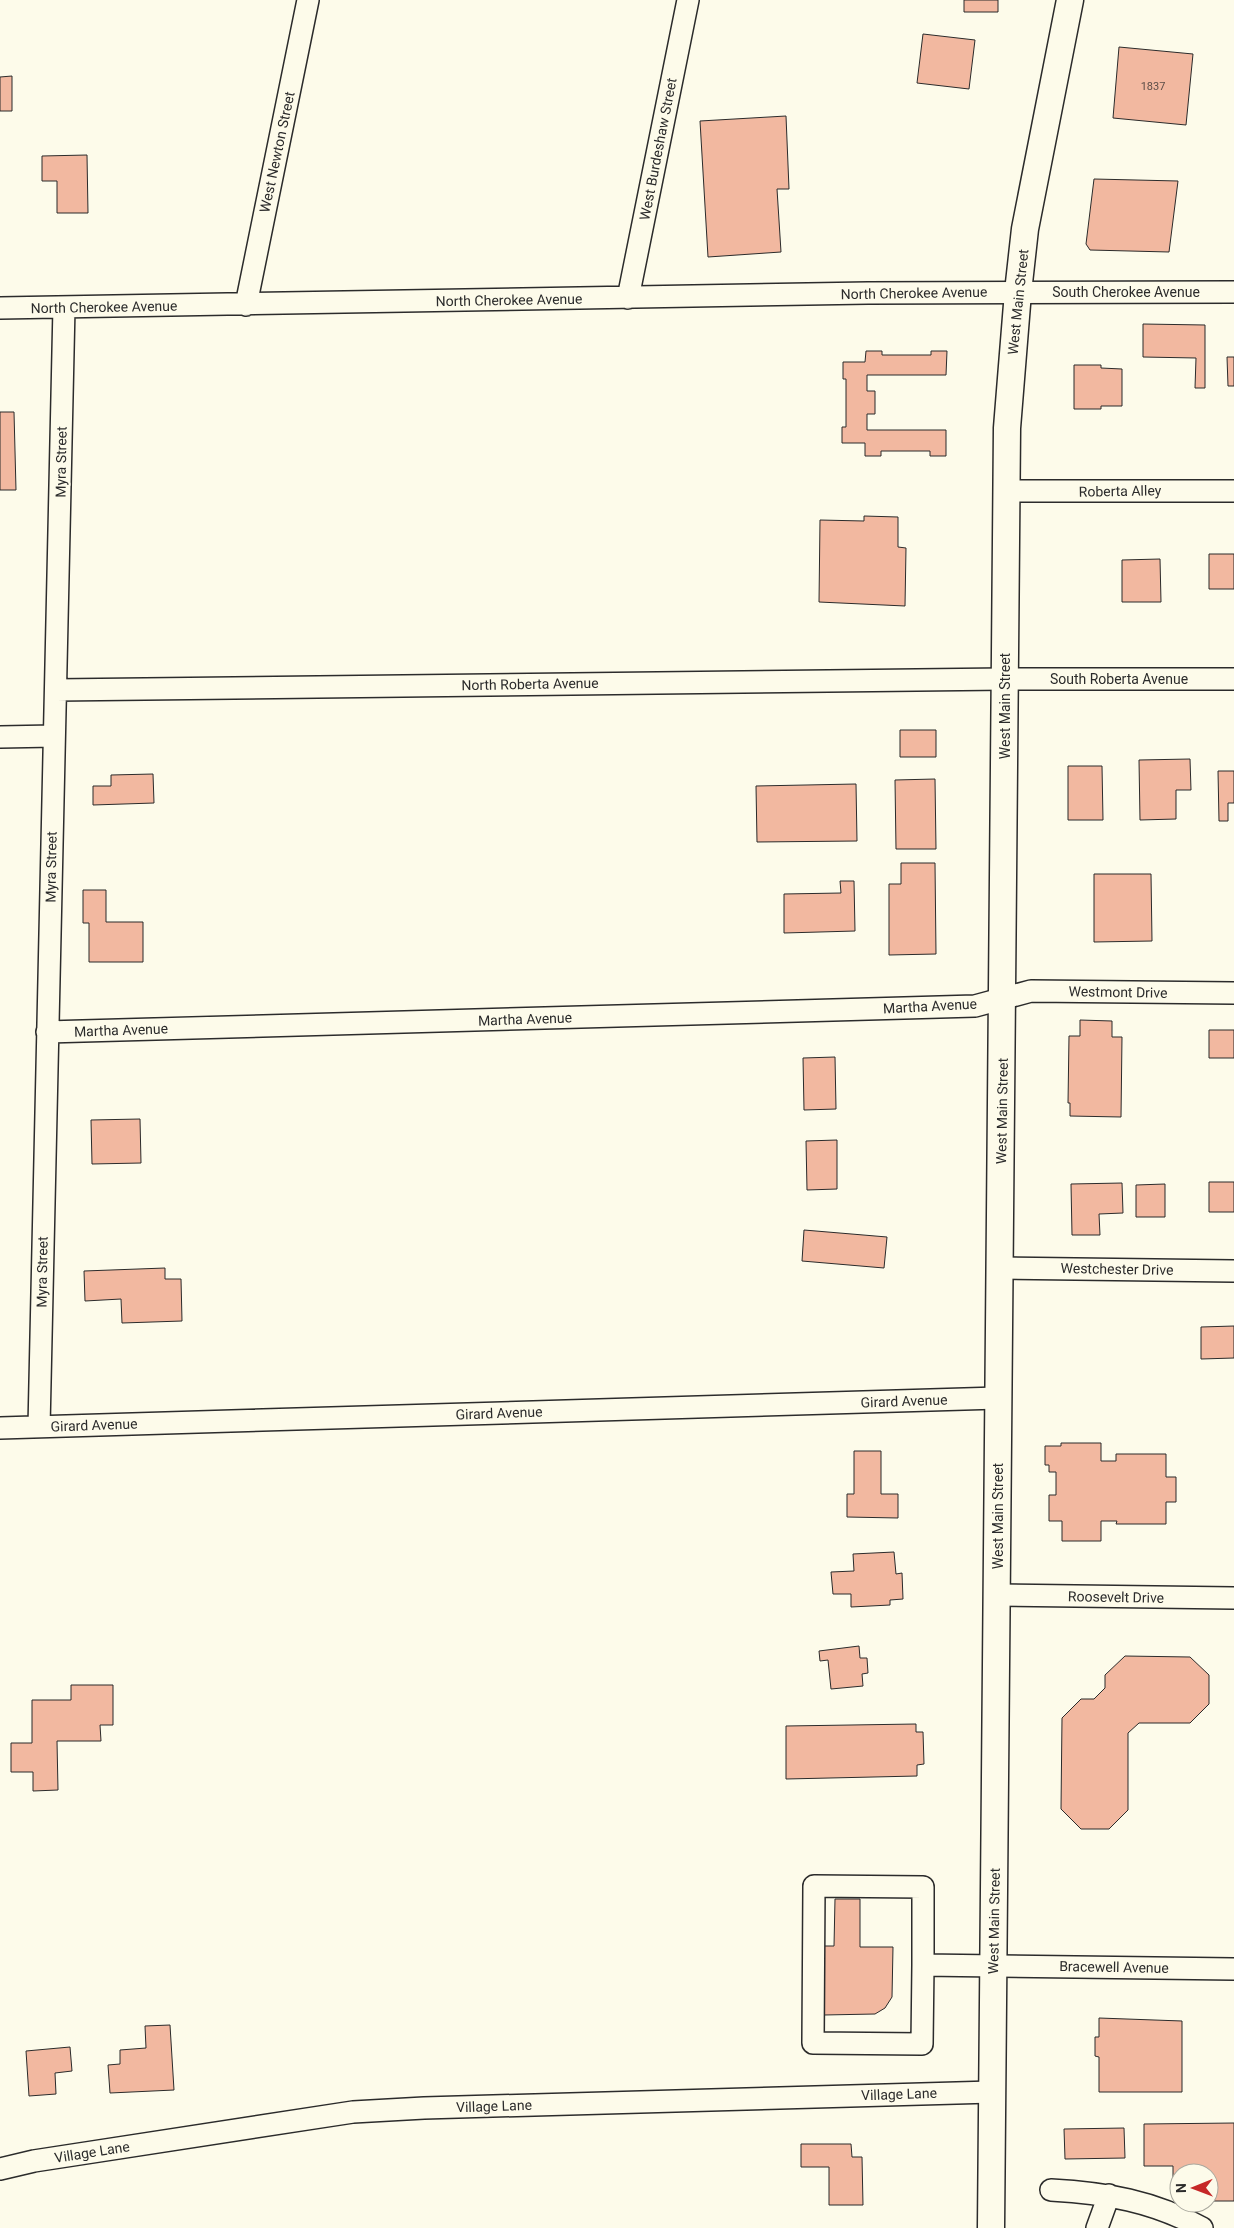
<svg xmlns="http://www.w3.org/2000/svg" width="1234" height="2228" viewBox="0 0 1234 2228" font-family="Roboto,sans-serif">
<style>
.building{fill:#f2b8a0;stroke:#2b2b2b}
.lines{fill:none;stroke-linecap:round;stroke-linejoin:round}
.minor-casing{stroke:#2b2b2b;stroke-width:24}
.major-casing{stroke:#2b2b2b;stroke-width:29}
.minor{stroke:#fdfbea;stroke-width:21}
.major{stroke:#fdfbea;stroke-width:26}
.labels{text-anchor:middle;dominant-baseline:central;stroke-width:4;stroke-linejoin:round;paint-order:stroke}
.number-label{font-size:11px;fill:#5d4e48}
.street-label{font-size:14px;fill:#2b2b2b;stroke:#fdfbea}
</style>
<rect width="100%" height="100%" fill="#fdfbea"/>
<path class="building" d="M964,0h34v12h-34z
M923,34l52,6 -6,49 -52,-6z
M1119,47l74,7 -7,71 -73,-7z
M12,76v35h-12v-34z
M786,116l3,73h-12l4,63 -73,5 -8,-136z
M87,155l1,58h-31v-32h-15v-25z
M1094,179l84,2 -9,71 -79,-2 -4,-6z
M1143,324l62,1v63h-10l1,-30 -53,-1z
M866,351h16v4h49v-4h16l-1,24h-79v16h8v23h-8v16h79v26h-16v-5h-49v5h-16v-13h-23v-16h4v-48h-3v-17h22z
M1227,357h7v29h-6z
M1074,365h27v3l21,1v37h-21v3h-27z
M0,412h14l2,78h-16z
M864,516l34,1v30l8,1 -1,58 -86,-4 1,-82 44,1z
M1209,554h25v35h-25z
M1160,559l1,43h-39v-42z
M900,730h36v27h-36z
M1190,759l1,31h-15v29l-36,1 -1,-60z
M1068,766h34l1,54h-35z
M1218,771h16v32h-6v18h-9z
M153,774l1,29 -61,2v-19h18v-11z
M935,779l1,70h-40l-1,-69z
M856,784l1,57 -100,1 -1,-56z
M901,863h34l1,91 -47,1v-71h12z
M1094,874h57l1,67 -58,1z
M840,881h14l1,50 -71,2v-39l57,-1z
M83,890h23v32h37v40h-54v-39h-6z
M1080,1020l32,1v16h10l-1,80 -51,-1v-13h-2l1,-67h11z
M1209,1030h25v28h-25z
M835,1057l1,52 -32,1 -1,-52z
M140,1119l1,44 -49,1 -1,-44z
M837,1140v49l-30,1 -1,-49z
M1209,1182h25v30h-25z
M1122,1183l1,30 -24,1 1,21h-28l-1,-51z
M1165,1184v33h-29v-32z
M804,1230l83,7 -3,31 -82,-7z
M165,1268v11h16l1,42 -60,2 -1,-24 -36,2 -1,-30z
M1234,1326v32l-33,1v-32z
M1061,1443h40v18h15v-7h50v23h10v25h-10v22h-50l1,-3h-16v20h-39v-20h-13v-26h7v-23h-7v-7h-4v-19h16z
M854,1451h27v43h17v24l-51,-1v-23h7z
M894,1552l2,22 6,-1 1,26 -13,1v5l-39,2v-13h-18l-2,-22 23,-1 -1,-17z
M859,1646l1,12h7l1,15 -6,1 1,12 -32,3 -3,-29 -8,1 -1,-10z
M1125,1656l65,1 19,18v29l-19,19h-51l-11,10v77l-19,19h-28l-20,-20 1,-91 19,-19h13l11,-11v-13z
M71,1685h42v40h-13l1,16h-44l1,49 -25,1v-19h-22v-29h21v-43h39z
M916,1724v8h7l1,32 -7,1v11l-131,3v-53z
M835,1899h25v48h33l-1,50 -7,11 -10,6 -51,1v-69h10z
M1099,2018l83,3v71h-83v-35l-4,-1v-19h4z
M170,2025l4,65 -64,3 -2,-28 12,-1v-14l26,-2 -1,-22z
M70,2047l2,24 -17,2 1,21 -27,2 -3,-45z
M1234,2123v78h-25v-28h-30v5h-6v-12h-29v-42z
M1124,2128l1,30 -60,1 -1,-30z
M801,2144h50l1,13h10l1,48h-34v-38h-28z"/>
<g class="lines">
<g class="minor-casing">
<path id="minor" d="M628,298l60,-298
M246,305l62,-305
M0,308l868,-15 366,-1
M1007,491h227
M56,690l949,-11h229
M0,737l54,-1
M47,1032l928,-26 56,-15 203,2
M1000,1268l234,3
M39,1427l25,-1120
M0,1428l998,-30
M997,1595l237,3
M923,1965l-1,79 -109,-1 1,-157 109,1v78l311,4
M0,2169l34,-8 319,-49 71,-4 568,-16
M1051,2190c55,3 102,11 151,38
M1097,2228l12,-33"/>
</g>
<g class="major-casing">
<path id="major" d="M991,2228l16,-1800 11,-136 7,-63 45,-229"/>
</g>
<use href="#minor" class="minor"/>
<use href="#major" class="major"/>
</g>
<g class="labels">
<g class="number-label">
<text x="1153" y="86">1837</text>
</g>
<g class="street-label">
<text transform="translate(658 149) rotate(-79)">West Burdeshaw Street</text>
<text transform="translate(277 152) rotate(-78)">West Newton Street</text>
<text x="1126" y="292">South Cherokee Avenue</text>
<text transform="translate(914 293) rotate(-1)">North Cherokee Avenue</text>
<text transform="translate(509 300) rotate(-1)">North Cherokee Avenue</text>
<text transform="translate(1018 302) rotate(-84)">West Main Street</text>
<text transform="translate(104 307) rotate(-1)">North Cherokee Avenue</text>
<text transform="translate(61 462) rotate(-89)">Myra Street</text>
<text transform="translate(1120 491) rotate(-1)">Roberta Alley</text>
<text x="1119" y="679">South Roberta Avenue</text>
<text transform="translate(530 684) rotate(-1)">North Roberta Avenue</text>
<text transform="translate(1005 706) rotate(-90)">West Main Street</text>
<text transform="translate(51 867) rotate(-89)">Myra Street</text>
<text transform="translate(1118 992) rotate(1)">Westmont Drive</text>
<text transform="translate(930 1006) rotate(-3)">Martha Avenue</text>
<text transform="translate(525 1019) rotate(-2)">Martha Avenue</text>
<text transform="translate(121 1030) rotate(-2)">Martha Avenue</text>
<text transform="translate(1002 1111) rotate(-89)">West Main Street</text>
<text transform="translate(1117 1269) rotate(1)">Westchester Drive</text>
<text transform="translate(42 1272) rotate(-89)">Myra Street</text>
<text transform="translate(904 1401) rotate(-2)">Girard Avenue</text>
<text transform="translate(499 1413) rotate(-2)">Girard Avenue</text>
<text transform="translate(94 1425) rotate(-2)">Girard Avenue</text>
<text transform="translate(998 1516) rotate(-90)">West Main Street</text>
<text transform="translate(1116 1597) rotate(1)">Roosevelt Drive</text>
<text transform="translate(994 1921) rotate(-89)">West Main Street</text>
<text transform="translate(1114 1967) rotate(1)">Bracewell Avenue</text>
<text transform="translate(899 2094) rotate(-2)">Village Lane</text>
<text transform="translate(494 2106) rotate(-2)">Village Lane</text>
<text transform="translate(92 2152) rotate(-9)">Village Lane</text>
</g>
</g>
<g transform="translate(1194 2188) rotate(269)"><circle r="24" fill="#fdfbea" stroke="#a9a89e"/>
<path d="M0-4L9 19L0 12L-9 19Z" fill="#c62828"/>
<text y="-8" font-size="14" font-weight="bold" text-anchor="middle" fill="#2b2b2b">N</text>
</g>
</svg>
